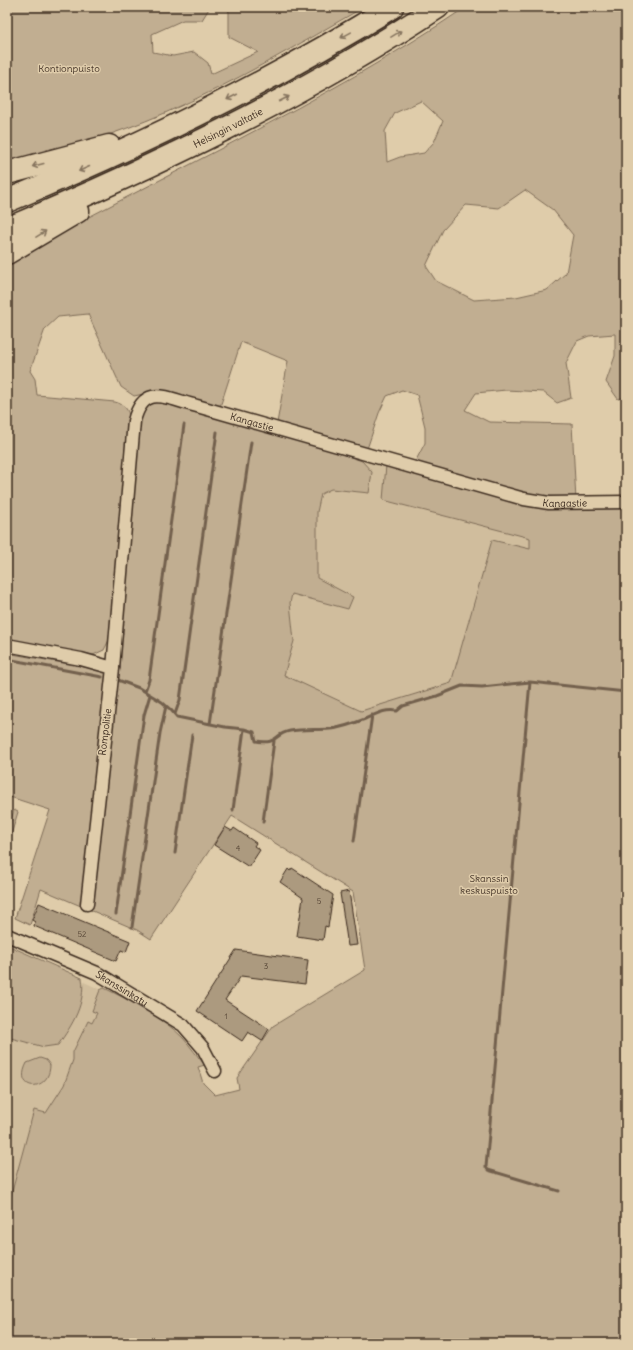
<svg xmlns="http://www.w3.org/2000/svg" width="633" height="1350" viewBox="0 0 633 1350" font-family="Delius,sans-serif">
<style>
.built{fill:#d0bd9d}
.green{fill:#c1ae91;stroke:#7e6c58;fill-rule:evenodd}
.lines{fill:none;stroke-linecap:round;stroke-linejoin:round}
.stream{stroke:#73614d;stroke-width:3}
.building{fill:#ac9a7f;stroke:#3b2a1e}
.street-casing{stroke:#3b2a1e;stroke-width:15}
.highway-casing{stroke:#3b2a1e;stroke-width:25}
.street{stroke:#dfccaa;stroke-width:12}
.highway{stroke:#dfccaa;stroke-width:22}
.oneway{stroke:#85735d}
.labels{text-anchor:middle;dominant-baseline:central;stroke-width:3;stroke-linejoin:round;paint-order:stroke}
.number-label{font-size:8px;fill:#574636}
.park-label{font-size:10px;fill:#48372a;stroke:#dfccaa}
.street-label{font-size:10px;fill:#3b2a1e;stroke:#dfccaa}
</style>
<rect width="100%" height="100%" fill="#dfccaa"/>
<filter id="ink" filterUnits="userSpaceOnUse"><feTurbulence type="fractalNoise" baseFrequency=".025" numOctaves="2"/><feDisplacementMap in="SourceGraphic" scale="8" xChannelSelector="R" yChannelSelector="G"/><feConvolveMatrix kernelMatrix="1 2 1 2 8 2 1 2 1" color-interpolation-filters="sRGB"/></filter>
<g filter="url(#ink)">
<path class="built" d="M362,461l24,4 -3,35 148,38 -1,44 -13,84 -89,24 -99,32 -59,-24 24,-57 -4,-38 2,-9 61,3 -36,-19v-66l5,-18 9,-5 38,4 3,-21z
M84,982l22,10 -55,122 -17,-4 -27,100v-180l50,13z"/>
<path class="green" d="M7,7h203l-8,13h-19l-31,14 1,18 20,4 21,-4 14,11 3,11 47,-22 -29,-15v-25l-2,-5h137c-65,37 -130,76 -199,106 -51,22 -105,38 -158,54z
M466,7h160v390l-8,2 -12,-17 9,-26v-22l-26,2 -12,5 -11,22 5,35 -14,5 -14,-11 -37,-2 -30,3 -11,17 24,12 83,2 4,77 -31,-2 -131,-35 11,-21v-16l-8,-32 -15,-5 -15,6 -8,17 -12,36 -90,-26 11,-62 -47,-19 -21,65 -67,-15 -19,4 -13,-9 -33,-73 -30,3 -13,12 -15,42 5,8 2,16 78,7c10,3 13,7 15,17l-19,217 -7,14 -11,5 -86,-15v-379c153,-85 314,-156 459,-254zM421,101l22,20 -9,21 -10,11 -24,4 -13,5 -2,-31 10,-18zM525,190l28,20 20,25 -7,38 -19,17 -31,7 -42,3 -38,-19 -10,-15 17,-36 23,-25 33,3z
M52,170l-45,20v-13z
M162,401l134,37 66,23 10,11 -3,21 -38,-4 -10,5 -4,18v66l36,19 -5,12 -56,-15 -2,9 4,38 -10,34 77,36 90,-28 41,-143 38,9v-11l-147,-38 3,-35 143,39 97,2v837h-619v-133l27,-100 12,3 18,-28 9,-25v-8l15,-31 4,2 5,-10 -5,-2 8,-21 4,-2c25,12 60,30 79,50 8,9 14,18 22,27l-7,2 5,16 12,12 24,-6 -2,-11 36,-52 92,-56 -12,-78 -121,-76 -81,123 -14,-9 -96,-41 -11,36 -15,-7 35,-108 -43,-14v-143l89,16 20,-4 23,-242c5,-13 8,-20 23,-22z
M14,810l4,2 -11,36v-15z
M7,945l75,33c4,25 -9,46 -24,67l-14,2 -37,-10z
M40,1058l6,2 4,5c0,28 -38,27 -23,-2z"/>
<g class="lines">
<path class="stream" d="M7,659l95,18
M118,680l21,8 23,14 9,8 6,7 48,10 19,2 10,3 2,9c23,4 17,-7 34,-10 12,-2 27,-1 40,-2 11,-1 25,-6 35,-10 12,-5 18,-10 32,-8l6,-5 34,-10 25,-10 20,1 48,-5 96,10
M530,682l-44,485 2,3 71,21
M145,691l4,-11 35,-255
M175,714l5,-14 37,-268
M210,724l41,-282
M233,810l11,-81
M263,822l11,-81
M354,841l18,-126
M175,853l17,-118
M116,914l28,-199 6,-20
M132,927l28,-194 6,-27"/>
</g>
<path class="building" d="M225,827l7,4 2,-3 22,15 -2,3 6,4 -11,17 -35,-22z
M292,868l41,27 -5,32 -3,-1 -2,14 -26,-4 6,-38 -23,-16 8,-13 2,2z
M349,891l8,54 -9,1 -8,-53z
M39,903l91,38 -4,11 -5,-2 -5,11 -82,-35 1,-4 -3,-2z
M236,950l72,10 -3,24 -64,-8 -16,24 44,29 -7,12 -14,-9 -6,9 -45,-30z"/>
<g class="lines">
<g class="street-casing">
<g id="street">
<path d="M7,645l74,14 32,9 -26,236"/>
<path id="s1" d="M113,668l21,-247c10,-39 34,-22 63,-15l327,93 25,4 77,-1"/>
<path id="s2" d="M7,935l90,38 86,52 20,23 12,23"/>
</g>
</g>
<g class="highway-casing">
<g id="highway">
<path d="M7,173l102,-27"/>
<path d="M7,201c133,-55 262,-118 385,-194"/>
<path id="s3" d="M7,229c149,-63 296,-133 431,-222"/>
<path d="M7,253l71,-42"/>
</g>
</g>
<use href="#street" class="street"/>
<use href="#highway" class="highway"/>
</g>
<defs><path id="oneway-shaft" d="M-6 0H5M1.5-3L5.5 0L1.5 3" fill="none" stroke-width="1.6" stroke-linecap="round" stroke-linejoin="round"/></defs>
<g class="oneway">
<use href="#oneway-shaft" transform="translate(396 34) rotate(-31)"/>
<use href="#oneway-shaft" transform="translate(346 35) rotate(151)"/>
<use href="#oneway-shaft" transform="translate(232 97) rotate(153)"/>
<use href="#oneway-shaft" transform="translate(284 99) rotate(-27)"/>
<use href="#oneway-shaft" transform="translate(38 165) rotate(165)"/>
<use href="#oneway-shaft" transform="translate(84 169) rotate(156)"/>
<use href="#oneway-shaft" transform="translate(41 234) rotate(-32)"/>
</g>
</g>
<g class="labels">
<g class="number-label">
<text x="238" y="848">4</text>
<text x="319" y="901">5</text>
<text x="82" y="934">52</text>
<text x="266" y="966">3</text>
<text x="226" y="1016">1</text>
</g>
<g class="park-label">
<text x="69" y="68">Kontionpuisto</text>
<text x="489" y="878">Skanssin<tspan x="489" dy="12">keskuspuisto</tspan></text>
</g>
<g class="street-label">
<text stroke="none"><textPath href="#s3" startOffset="243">Helsingin valtatie</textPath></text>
<text stroke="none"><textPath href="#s1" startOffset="383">Kangastie</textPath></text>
<text stroke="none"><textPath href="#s1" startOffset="707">Kangastie</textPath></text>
<text transform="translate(105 732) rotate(-83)">Rompolitie</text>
<text stroke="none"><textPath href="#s2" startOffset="127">Skanssinkatu</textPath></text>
</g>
</g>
<rect width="633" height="1350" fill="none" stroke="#dfccaa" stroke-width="24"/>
<rect x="12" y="12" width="609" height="1326" fill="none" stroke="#3b2a1e" stroke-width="1.5" filter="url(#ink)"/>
</svg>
